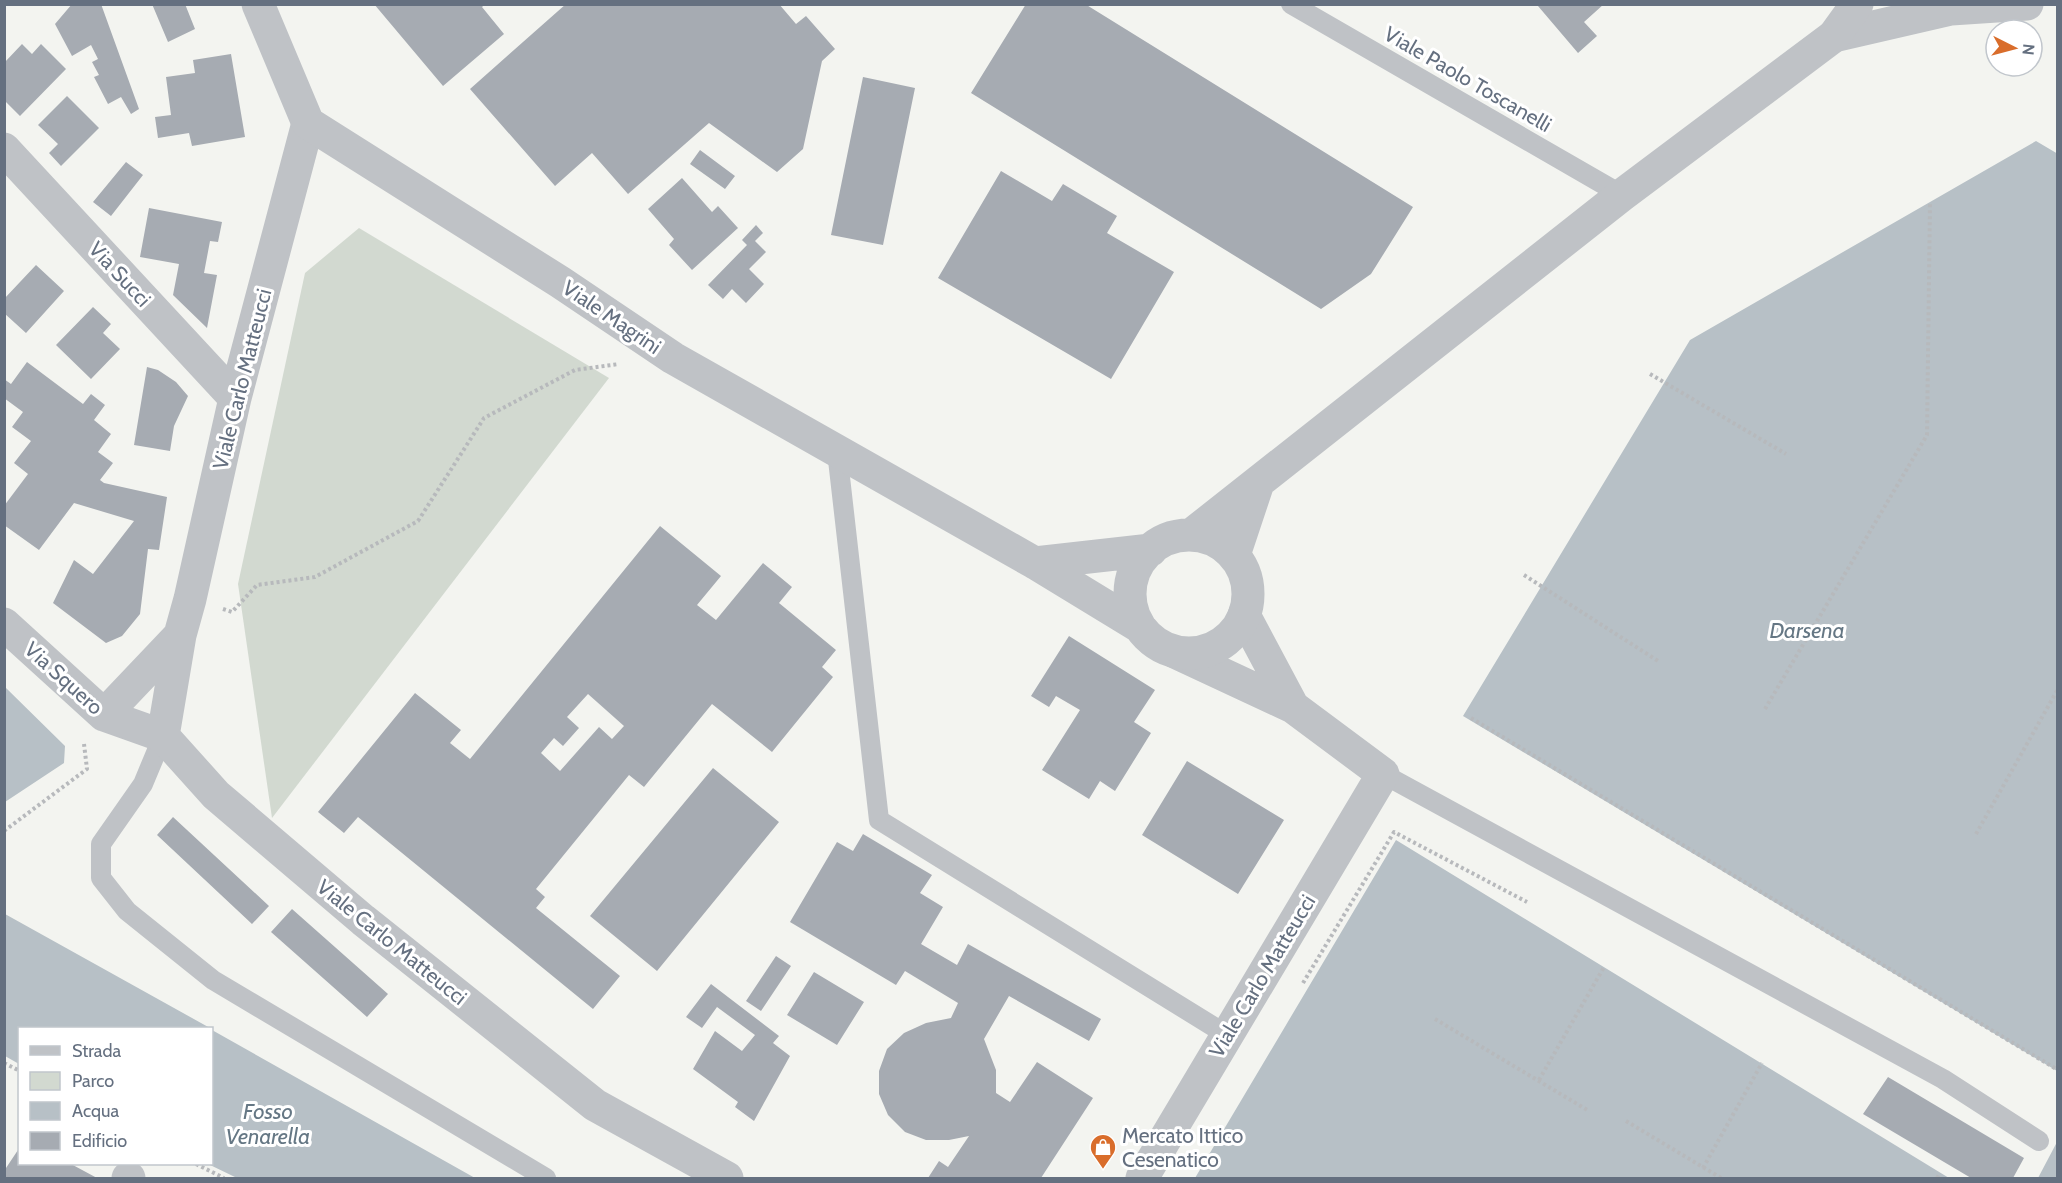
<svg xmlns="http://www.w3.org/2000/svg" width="2062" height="1183" viewBox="0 0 2062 1183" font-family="Cabin,sans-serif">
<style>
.green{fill:#d2d9d0}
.water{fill:#b7c0c6}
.building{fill:#a6abb2;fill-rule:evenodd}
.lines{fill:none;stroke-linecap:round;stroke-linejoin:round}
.path{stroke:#b7b9bc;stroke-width:4;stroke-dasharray:3 3;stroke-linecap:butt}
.service{stroke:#bfc2c6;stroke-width:20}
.minor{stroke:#bfc2c6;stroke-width:33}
.tertiary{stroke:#bfc2c6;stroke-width:33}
.labels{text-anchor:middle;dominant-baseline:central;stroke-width:6;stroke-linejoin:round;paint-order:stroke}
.street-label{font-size:21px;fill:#657080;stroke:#fff}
.poi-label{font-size:21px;fill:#657080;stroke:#fff;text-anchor:start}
.water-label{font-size:22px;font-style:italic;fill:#657784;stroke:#fff}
</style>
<rect width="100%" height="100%" fill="#f3f4f0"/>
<path class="green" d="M359,228l250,150 -337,440 -34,-234 67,-311z"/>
<path class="water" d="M2036,141l22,13 -1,917 -594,-355 227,-376z
M5,687l60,59 -1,17 -59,39z
M1396,840l553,338h-754z
M4,914h1l205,114h-190l-1,36 -14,-8z
M212,1030l263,148h-238l-29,-14h4z
M2057,1142v36h-19z"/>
<path class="building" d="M72,4h29l38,105 -8,5 -10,-17 -13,7 -14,-27 5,-2 -7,-13 6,-3 -7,-14 -19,11 -17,-32z
M152,4h33l10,25 -27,13z
M374,4h111l-3,3 22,27 -61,52z
M566,4h213l17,20 10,-8 29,33 -13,12 -19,88 -26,23 -68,-49 -81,71 -36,-41 -37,33 -85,-97z
M1026,4h59l328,203 -42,67 -50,35 -350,-216z
M1540,4h64l-20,18 13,14 -19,17 -40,-47z
M22,44l10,10 9,-10 25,25 -46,47 -15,-15v-39z
M231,54l14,83 -53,9 -3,-13 -31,5 -3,-21 16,-2 -5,-38 29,-4 -2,-13z
M863,77l52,11 -32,157 -52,-10z
M67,96l32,32 -38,38 -12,-13 9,-9 -20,-19z
M700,150l35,26 -10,13 -35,-25z
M126,162l17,13 -32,41 -18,-14z
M1001,171l51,30 11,-17 54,32 -10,17 67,39 -63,107 -173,-101z
M682,178l30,34 6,-6 20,22 -46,42 -23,-25 5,-6 -26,-30z
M149,208l73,14 -4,20 -8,-1 -6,32 13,2 -10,53 -34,-33 6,-31 -39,-7z
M756,225l7,8 -8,8 11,11 -17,17 15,15 -18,19 -14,-14 -9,10 -15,-14 39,-40 -5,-5z
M36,265l28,26 -38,42 -22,-20v-14z
M93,307l18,17 -8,9 17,16 -29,30 -35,-34z
M27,362l56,42 8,-10 14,11 -11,15 17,14 -13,18 15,11 -13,17 4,3 63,14 -8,53 -11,-1 -8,65 -18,22 -16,7 -53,-40 21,-43 19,14 41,-53 -60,-18 -35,47 -35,-25v-19l24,-32 -14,-11 17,-22 -19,-14 11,-15 -19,-14v-19l7,5z
M147,367l11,3 18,12 12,14 -14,30 -4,25 -36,-6z
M660,526l61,50 -24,29 19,15 47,-57 29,24 -13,16 57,47 -14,17 11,10 -61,75 -60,-48 -68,83 -15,-12 -93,114 9,8 -9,11 84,68 -27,33 -235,-192 -14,16 -26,-21 97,-119 46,37 -11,13 20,16zM588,694l36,32 -12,13 -13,-12 -39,44 -19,-18 13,-15 9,8 16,-18 -12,-11z
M1069,636l86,54 -21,32 17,11 -36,58 -15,-10 -11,18 -47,-29 38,-60 -24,-14 -7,11 -18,-11z
M1187,761l97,59 -46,74 -96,-59z
M713,768l66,54 -122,149 -67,-55z
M173,817l96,89 -17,18 -95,-89z
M863,834l69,41 -12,18 23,14 -22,37 36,21 11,-21 133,75 -12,22 -80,-45 -25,43 12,31v23l14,9 27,-40 56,36 -52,80h-113l11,-17 9,6 21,-31 -20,4h-23l-21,-8 -17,-17 -9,-21v-23l8,-22 17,-16 22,-10 25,-5 7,-15 -53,-32 -9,14 -106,-63 47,-80 16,9z
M292,909l96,85 -21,23 -96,-85z
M776,956l15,10 -30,45 -15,-10z
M814,972l50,30 -27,43 -50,-30z
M711,984l68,52 -6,7 17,13 -36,65 -19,-14 3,-5 -45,-33 22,-38 27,20 13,-16 -38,-28 -15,21 -16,-11z
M1888,1077l136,81 -11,20h-42l-108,-64z
M20,1147v17h51l26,14h-93v-7z"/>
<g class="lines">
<path class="path" d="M1650,374l136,80
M1524,575l134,86
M223,609l9,3 25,-27 58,-8 103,-56 66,-103 91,-48 44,-6
M1765,709l162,-274 3,-233
M1471,718l587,352
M4,831l83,-62 -3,-25
M1976,834l82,-145
M1303,983l91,-151 133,70
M1435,1019l154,92
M4,1063l16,8
M1539,1080l65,-113
M1626,1121l95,57
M196,1164l28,14
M1703,1168l59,-105
M1937,1178l3,-5"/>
<path class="service" d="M1291,4l331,191
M837,451l42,369 348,215
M163,736l-20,48 -42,60v34l26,33 86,69 333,198
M1383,774l560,305 96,62"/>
<path class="minor" d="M1834,36l117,-27 76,-5
M4,149l231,249
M1244,615l49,92
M4,624l100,91 59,21 53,59 147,125 232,185 132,73
M104,715l76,-80
M163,736l17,-101 10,-36 45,-201 73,-275
M128,1178h1
M1142,1178l241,-404 -90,-67 -118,-55"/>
<path class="tertiary" d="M258,4l50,119 252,159 113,76 362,205 105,64
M1191,535l431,-340 212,-159 23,-32
M1130 594a59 59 0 1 1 118 0a59 59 0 1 1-118 0Z
M1234,555l24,-72
M1035,563l116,-13"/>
</g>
<defs>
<g id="shop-pin" transform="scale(1.35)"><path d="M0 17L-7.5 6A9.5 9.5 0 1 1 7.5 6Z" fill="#d96d2b" stroke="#fff"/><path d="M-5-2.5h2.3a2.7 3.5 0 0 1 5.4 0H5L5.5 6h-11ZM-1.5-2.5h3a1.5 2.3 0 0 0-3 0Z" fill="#fff"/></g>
</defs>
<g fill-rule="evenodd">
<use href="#shop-pin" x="1103" y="1147"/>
</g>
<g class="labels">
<g class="street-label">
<text transform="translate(1468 79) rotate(30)">Viale Paolo Toscanelli</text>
<text transform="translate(120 274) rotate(47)">Via Succi</text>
<text transform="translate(612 317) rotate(34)">Viale Magrini</text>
<text transform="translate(242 379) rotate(-76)">Viale Carlo Matteucci</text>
<text transform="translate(64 678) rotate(42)">Via Squero</text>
<text transform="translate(392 942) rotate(39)">Viale Carlo Matteucci</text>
<text transform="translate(1262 976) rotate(-59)">Viale Carlo Matteucci</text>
</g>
<g class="poi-label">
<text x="1122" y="1135">Mercato Ittico<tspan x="1122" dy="24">Cesenatico</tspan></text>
</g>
<g class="water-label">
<text x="1807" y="630">Darsena</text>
<text x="268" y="1111">Fosso<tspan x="268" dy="25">Venarella</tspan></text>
</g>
</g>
<rect width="2062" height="1183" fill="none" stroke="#657080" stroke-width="12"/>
<rect x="18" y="1027" width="195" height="138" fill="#ffffff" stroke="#c1c6cc" stroke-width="1.5"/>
<rect x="30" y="1046" width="30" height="9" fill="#bfc2c6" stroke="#c1c6cc" stroke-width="1.5"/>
<text x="72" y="1057" font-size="18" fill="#657080">Strada</text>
<rect x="30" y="1072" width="30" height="18" fill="#d2d9d0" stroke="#c1c6cc" stroke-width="1.5"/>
<text x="72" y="1087" font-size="18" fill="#657080">Parco</text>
<rect x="30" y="1102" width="30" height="18" fill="#b7c0c6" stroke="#c1c6cc" stroke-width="1.5"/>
<text x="72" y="1117" font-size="18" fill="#657080">Acqua</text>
<rect x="30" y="1132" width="30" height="18" fill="#a6abb2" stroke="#c1c6cc" stroke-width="1.5"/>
<text x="72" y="1147" font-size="18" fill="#657080">Edificio</text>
<g transform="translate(2014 48) rotate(96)"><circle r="28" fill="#ffffff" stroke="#c1c6cc" stroke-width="1.5"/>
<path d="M0-4.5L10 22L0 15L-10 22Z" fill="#d96d2b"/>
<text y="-9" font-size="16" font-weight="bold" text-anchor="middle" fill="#657080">N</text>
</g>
</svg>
